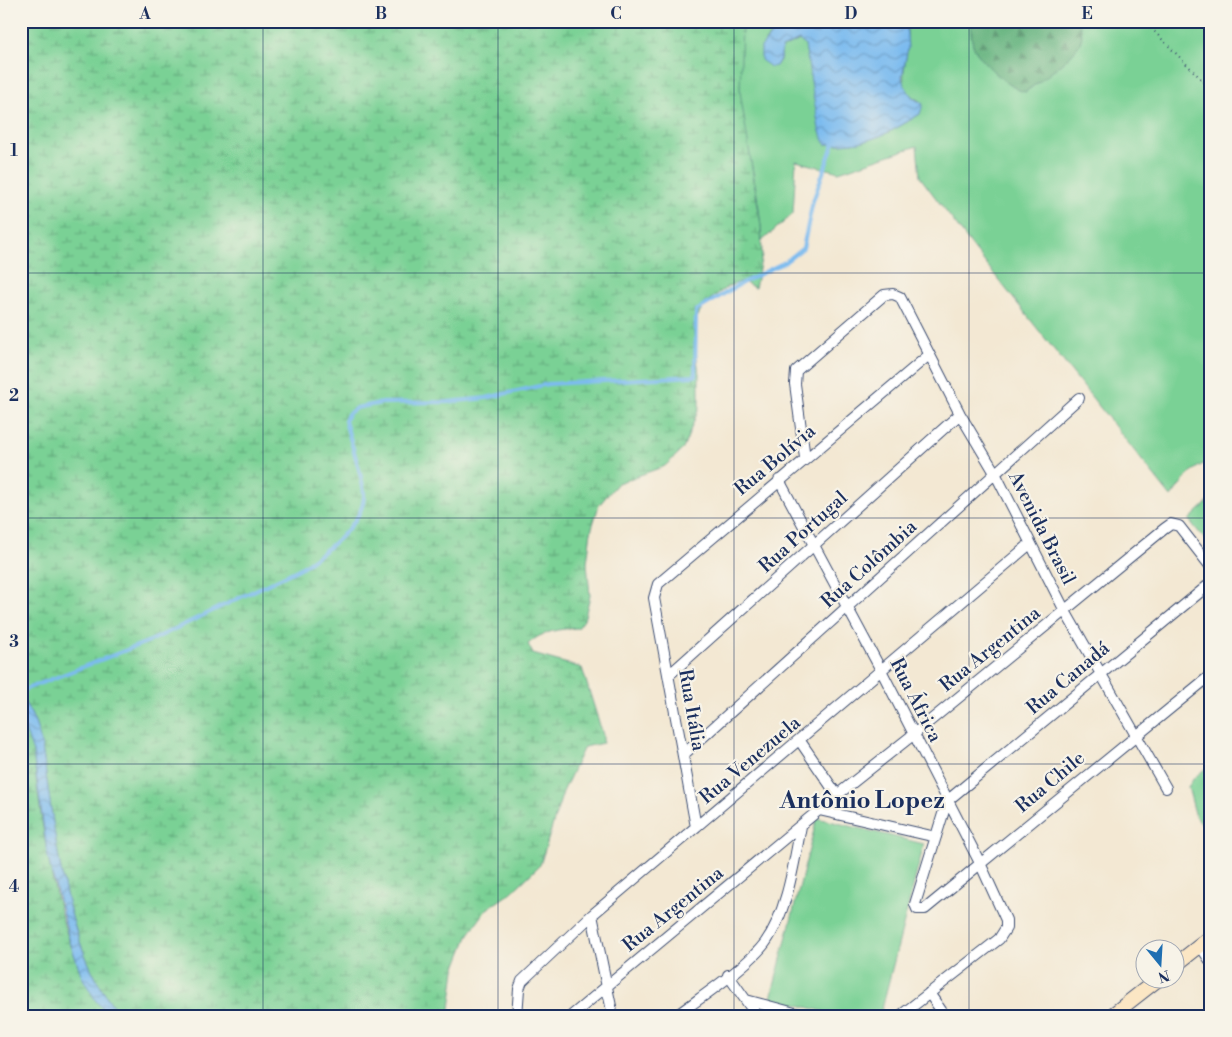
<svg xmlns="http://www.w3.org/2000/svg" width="1232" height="1037" viewBox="0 0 1232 1037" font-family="'Libre Bodoni',serif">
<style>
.grass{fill:#7ad195;stroke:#4a807a}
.forest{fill:url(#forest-firs);stroke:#3f716e}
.wetland{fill:url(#wetland-marsh);stroke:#4a807a}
.water{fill:url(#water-waves);stroke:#4b75a6}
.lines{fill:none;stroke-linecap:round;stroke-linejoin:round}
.stream{stroke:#7bbbef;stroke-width:4}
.street-casing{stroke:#3b4b70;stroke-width:12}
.secondary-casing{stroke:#3b4b70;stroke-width:16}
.path{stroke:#3b4b70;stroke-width:2;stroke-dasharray:1 4;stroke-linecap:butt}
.street{stroke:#fff;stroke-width:10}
.secondary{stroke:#fbe6c4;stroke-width:14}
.grid{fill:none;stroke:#1b2f5e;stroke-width:1;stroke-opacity:0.55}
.labels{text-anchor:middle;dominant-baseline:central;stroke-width:4.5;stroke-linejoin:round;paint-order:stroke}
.street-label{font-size:19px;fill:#1b2f5e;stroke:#f7f3e8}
.district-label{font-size:24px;font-weight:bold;fill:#1b2f5e;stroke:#f7f3e8}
.neatline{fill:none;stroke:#1b2f5e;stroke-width:2}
.grid-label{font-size:16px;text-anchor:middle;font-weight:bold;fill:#1b2f5e}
</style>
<defs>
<pattern id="forest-firs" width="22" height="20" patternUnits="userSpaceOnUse" patternTransform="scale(1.25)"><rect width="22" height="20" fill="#63b37e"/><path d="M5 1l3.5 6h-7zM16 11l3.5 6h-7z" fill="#51926a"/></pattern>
<pattern id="wetland-marsh" width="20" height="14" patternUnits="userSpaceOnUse" patternTransform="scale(1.25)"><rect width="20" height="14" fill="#7ad195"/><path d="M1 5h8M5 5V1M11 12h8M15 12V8" fill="none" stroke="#63aa7d"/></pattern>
<pattern id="water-waves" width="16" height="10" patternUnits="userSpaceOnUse" patternTransform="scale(1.25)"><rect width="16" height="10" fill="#7bbbef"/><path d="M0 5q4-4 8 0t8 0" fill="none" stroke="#6498c5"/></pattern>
</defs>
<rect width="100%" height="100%" fill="#f7f3e8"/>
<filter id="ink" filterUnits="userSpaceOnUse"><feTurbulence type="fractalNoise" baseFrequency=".02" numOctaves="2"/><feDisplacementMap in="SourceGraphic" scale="10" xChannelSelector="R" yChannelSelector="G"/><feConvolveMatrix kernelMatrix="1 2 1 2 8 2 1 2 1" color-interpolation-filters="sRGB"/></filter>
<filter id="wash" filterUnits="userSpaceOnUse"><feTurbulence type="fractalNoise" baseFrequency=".0096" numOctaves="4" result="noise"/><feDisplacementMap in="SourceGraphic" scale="20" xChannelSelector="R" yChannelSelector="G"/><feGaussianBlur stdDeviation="1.12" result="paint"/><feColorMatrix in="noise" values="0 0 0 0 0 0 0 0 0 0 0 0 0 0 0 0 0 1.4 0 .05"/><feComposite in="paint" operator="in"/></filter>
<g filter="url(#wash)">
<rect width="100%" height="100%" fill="#f3e8d3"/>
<path class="grass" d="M742,21h34v8l-11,12 11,25 4,-6 2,-12 18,-8 5,5 20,99c43,1 60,-8 95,-30v-13c-24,-11 -15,-31 -13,-52 1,-9 0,-19 -1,-28h64l4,26 51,45 30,-23 20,-20 4,-25 -1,-3h133v440c-20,6 -28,20 -40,36l-196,-247 -55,-73 -3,-31 -78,26 -43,-11 -3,53 -31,27c-2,-49 -17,-97 -22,-147 -2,-24 0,-49 2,-73z
M1211,499v48l-22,-27z
M1211,764v70l-15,-17 -8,-30 6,-9z
M817,818l107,26 -44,172h-38l-71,-18z"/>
<path class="forest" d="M970,21h108c3,6 5,13 3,19 -3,14 -43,43 -56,52 -14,-2 -48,-33 -52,-47 -2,-7 -2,-16 -3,-24z"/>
<path class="wetland" d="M21,21h721l-2,71 21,133 1,30 -7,33 -13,-7 -15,6 -23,17 -11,22 6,48v34l-16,41 -18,17 -47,17 -19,22 -8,26 -4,32 3,33 -6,24 -6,8c-19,1 -36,3 -50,16l5,10 49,14 21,67v8l-19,4 -21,45 -23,73 -28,27 -25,17 -18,25 -14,36 -6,46h-328c-51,-60 -62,-152 -73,-228 -5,-32 -6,-63 -27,-90z
M21,718c14,21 13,51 17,75 9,67 26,172 71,223h-88z"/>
<path class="water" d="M776,21h130l2,27 -6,29 2,8 9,13 10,6 -3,10c-36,22 -51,31 -95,30l-6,-15 -14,-84 -6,-5 -17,8 -2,11 -4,7 -5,1 -10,-7v-13l15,-18z
M21,698c21,27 22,58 27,90 11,76 22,168 73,228h-12l-13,-15 -14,-24 -12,-35 -22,-84 -15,-106 -12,-34z"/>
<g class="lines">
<path class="stream" d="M21,691l131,-51 147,-71c22,-15 64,-43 65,-73 1,-12 -15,-60 -19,-75l3,-7 8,-6 25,-5 67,-1 38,-4 62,-14 147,-8 1,-65 46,-28 43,-21 18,-14 10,-47 20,-56 3,-4"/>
</g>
</g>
<g filter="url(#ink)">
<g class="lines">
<g class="street-casing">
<path id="street" d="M805,458l-10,-74 1,-13 88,-76 9,-1 7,3 60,117 35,59 70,138 101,177
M779,480l102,190 99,193 26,57v8l-7,11 -99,77
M1211,583l-264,218 -32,103 2,5h8l286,-234
M669,675l291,-261
M800,741l37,54
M683,755l396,-357
M819,810l117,27
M696,827l-42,-229 4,-14 271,-229
M592,915l21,101
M1200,945l11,17
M728,975l29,41
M929,993l16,23
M746,1000l60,16
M517,1016l2,-27 3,-8 70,-66 438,-371
M571,1016l266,-221 77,-61 250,-205 7,-5 8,2 32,41
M676,1016c25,-19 72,-50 89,-73 22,-30 29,-80 36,-117"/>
</g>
<g class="secondary-casing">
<path id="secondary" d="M1174,966l37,-29
M1111,1016l46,-36"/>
</g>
<path class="path" d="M1144,21l67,68"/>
<use href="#street" class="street"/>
<use href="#secondary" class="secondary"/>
</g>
</g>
<path class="grid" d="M263,21v995M498,21v995M734,21v995M969,21v995M21,273h1190M21,518h1190M21,764h1190"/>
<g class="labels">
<g class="street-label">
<text transform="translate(775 460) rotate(-40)">Rua Bolívia</text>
<text transform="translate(1042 528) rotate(63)">Avenida Brasil</text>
<text transform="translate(803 532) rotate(-42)">Rua Portugal</text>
<text transform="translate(869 564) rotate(-42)">Rua Colômbia</text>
<text transform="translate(990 649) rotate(-39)">Rua Argentina</text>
<text transform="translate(1068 678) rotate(-40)">Rua Canadá</text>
<text transform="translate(916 700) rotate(63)">Rua África</text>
<text transform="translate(692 710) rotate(80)">Rua Itália</text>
<text transform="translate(750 760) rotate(-40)">Rua Venezuela</text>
<text transform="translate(1050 782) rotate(-40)">Rua Chile</text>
<text transform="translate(673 909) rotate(-39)">Rua Argentina</text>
</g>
<g class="district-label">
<text x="862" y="801">Antônio Lopez</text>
</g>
</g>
<rect width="1232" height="1037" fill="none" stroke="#f7f3e8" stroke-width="55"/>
<g transform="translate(1160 964) rotate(162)"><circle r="24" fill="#f7f3e8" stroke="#9fa5b1"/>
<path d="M0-4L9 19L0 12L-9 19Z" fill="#1f6fb2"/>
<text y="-8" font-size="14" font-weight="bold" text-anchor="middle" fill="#1b2f5e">N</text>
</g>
<rect x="28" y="28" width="1176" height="982" class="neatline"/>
<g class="grid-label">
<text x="145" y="19">A</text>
<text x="381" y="19">B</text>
<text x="616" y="19">C</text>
<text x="851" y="19">D</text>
<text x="1087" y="19">E</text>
<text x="14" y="156">1</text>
<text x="14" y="401">2</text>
<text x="14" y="647">3</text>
<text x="14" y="892">4</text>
</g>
</svg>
